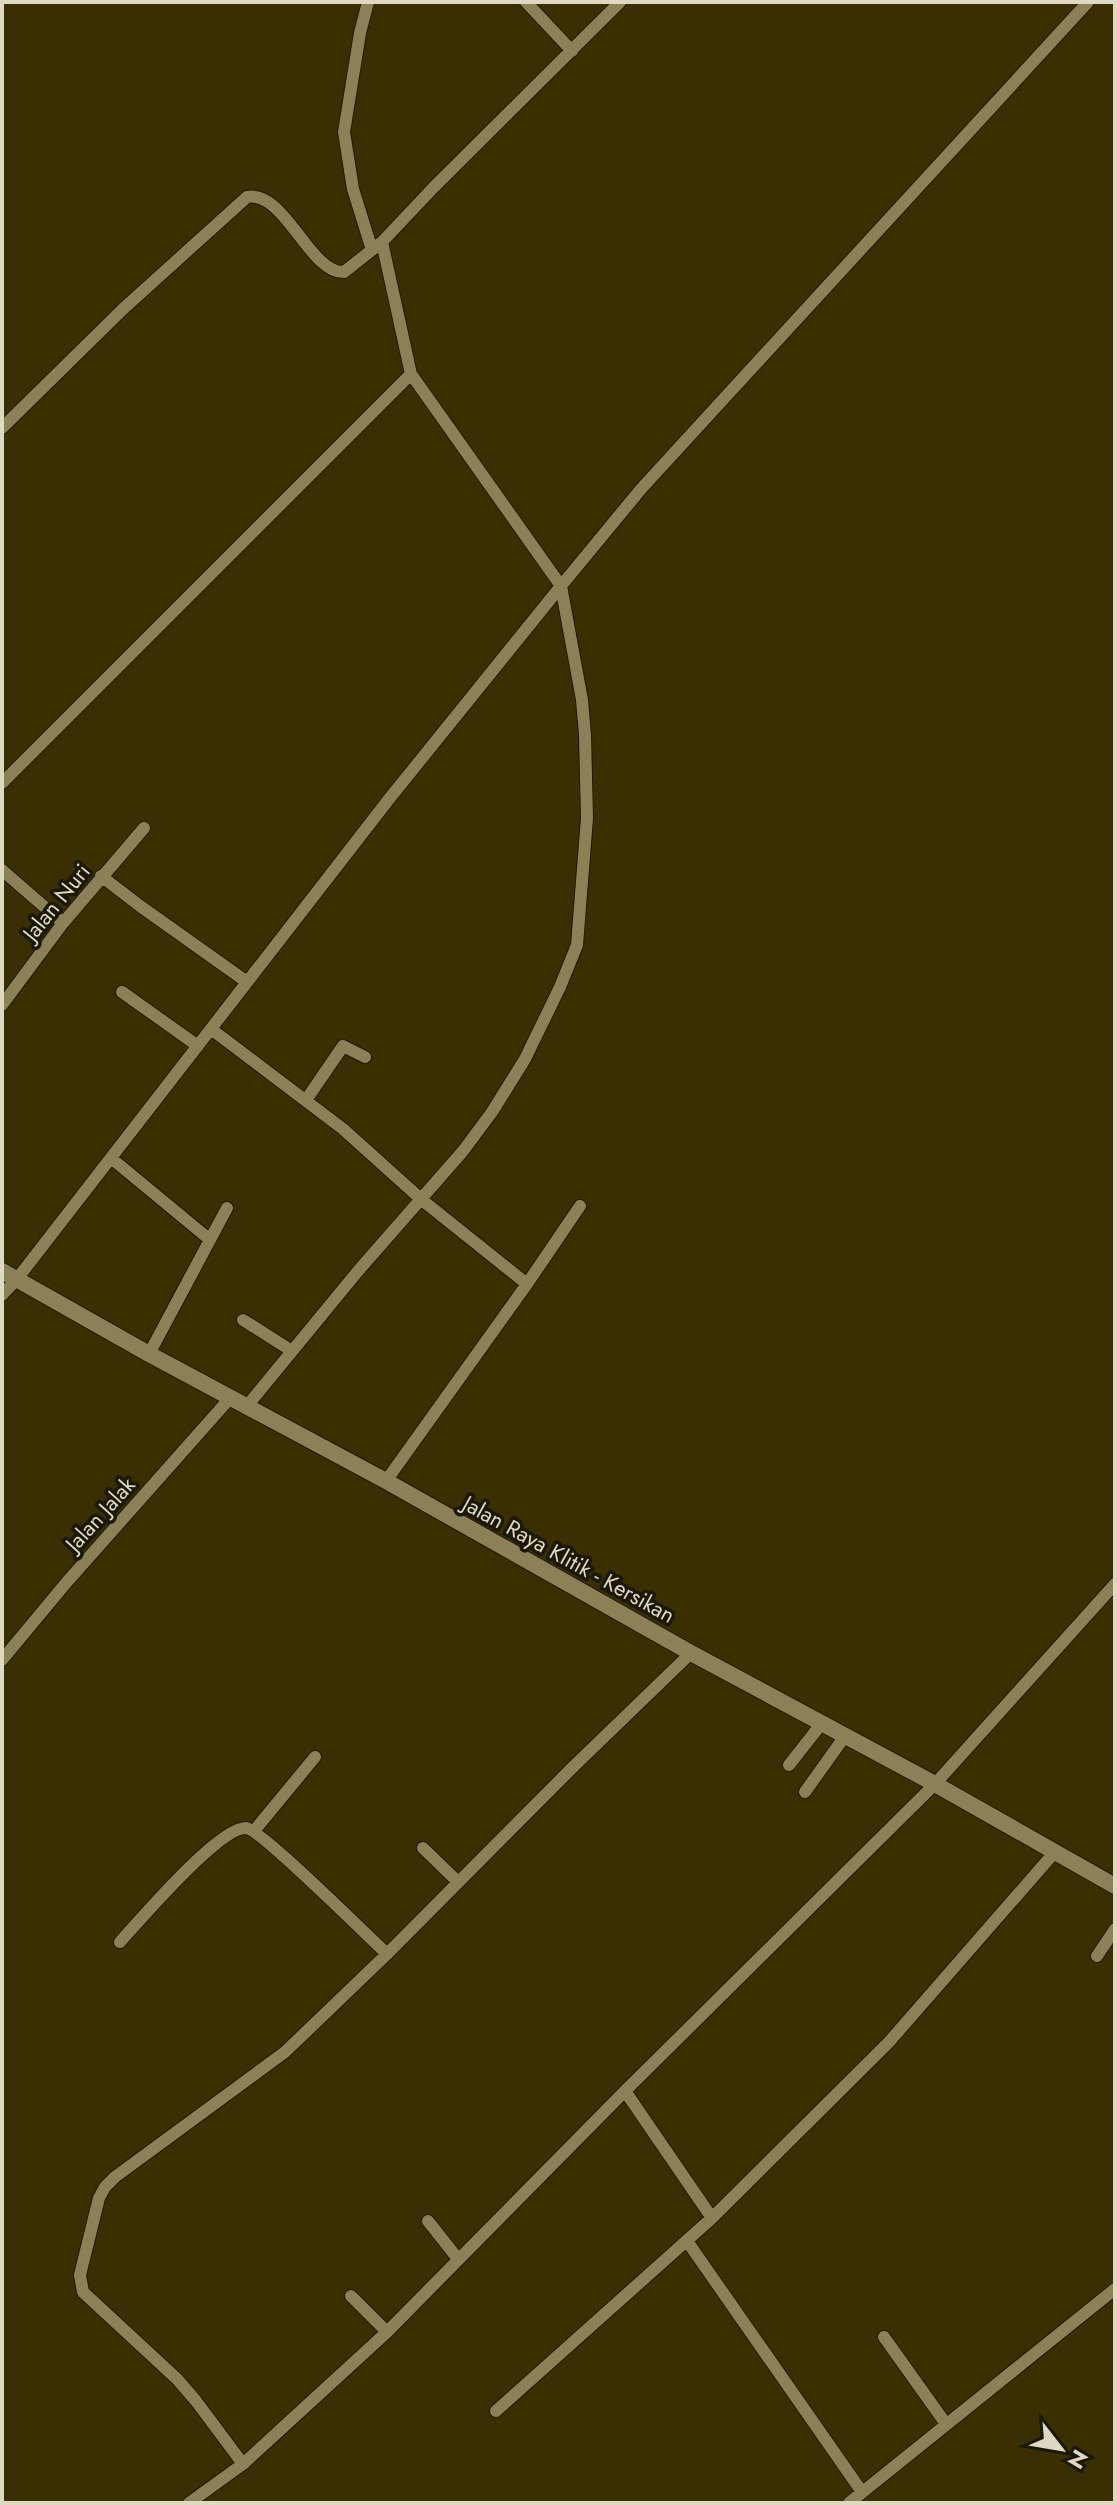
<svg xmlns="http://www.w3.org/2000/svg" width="1117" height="2505" viewBox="0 0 1117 2505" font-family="Jost,sans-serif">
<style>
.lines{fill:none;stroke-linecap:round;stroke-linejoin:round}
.minor-casing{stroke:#1f1700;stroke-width:14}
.tertiary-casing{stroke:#1f1700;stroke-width:18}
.minor{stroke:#8c8056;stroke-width:12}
.tertiary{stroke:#8c8056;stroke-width:16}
.labels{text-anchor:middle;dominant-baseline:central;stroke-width:7;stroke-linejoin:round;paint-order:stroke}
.street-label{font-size:22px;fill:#ded9c2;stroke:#1c1807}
</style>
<rect width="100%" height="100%" fill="#3a2f03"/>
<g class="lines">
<g class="minor-casing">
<path id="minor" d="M368,2l-8,31 -16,99 9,57 19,61
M526,2l46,49
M2,428l121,-119 124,-112c38,-7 62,76 97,75l38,-30
M2,783l409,-409 -29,-132 51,-54 187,-186
M2,870l61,53
M101,876l39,30 107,76
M122,992l76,54
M2,1005l61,-82 81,-95
M211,1029l132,100 79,71 105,84
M306,1100l37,-54 22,11
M111,1158l98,81
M2,1295l15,-16 372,-480 172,-213 -150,-212
M243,1320l49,31
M149,1354l78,-146
M247,1406l111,-135 105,-120 29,-39 33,-53 35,-72 17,-42 10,-127 -2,-83 -3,-35 -21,-114 80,-97 447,-487
M386,1481l141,-197 53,-78
M2,1660l64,-77 165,-186
M789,1765l33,-42
M805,1792l40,-56
M254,1831l61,-74
M423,1848l35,34
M120,1942c21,-23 99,-115 126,-114 14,1 123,109 141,126
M1097,1956l18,-27
M625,2091l87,127
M428,2221l30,38
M687,2241l175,251
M351,2296l36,36
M884,2337l62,87
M496,2411l216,-193 177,-176 165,-189
M243,2464l-47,-63 -19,-22 -94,-87 -3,-17 19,-77 6,-11 10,-10 170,-125 102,-98 186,-187 118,-114
M189,2503l54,-39 144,-132 238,-241 310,-307 180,-200
M849,2503l266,-214"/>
</g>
<g class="tertiary-casing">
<path id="tertiary" d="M2,1271l147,83 237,127 305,172 244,131 180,102"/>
</g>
<use href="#minor" class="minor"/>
<use href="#tertiary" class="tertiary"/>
</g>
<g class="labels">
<g class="street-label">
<text transform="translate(56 902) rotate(-51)">Jalan Nuri</text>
<text transform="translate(100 1514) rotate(-48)">Jalan Jalak</text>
<text transform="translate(569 1559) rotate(29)">Jalan Raya Klitik - Kersikan</text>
</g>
</g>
<rect width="1117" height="2505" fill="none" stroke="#ded9c2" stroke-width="8"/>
<g transform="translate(1061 2449) rotate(121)" stroke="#1c1807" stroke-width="6" paint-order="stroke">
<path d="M0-6L14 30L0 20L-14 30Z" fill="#ded9c2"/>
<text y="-12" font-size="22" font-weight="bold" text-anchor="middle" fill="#ded9c2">N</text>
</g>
</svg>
